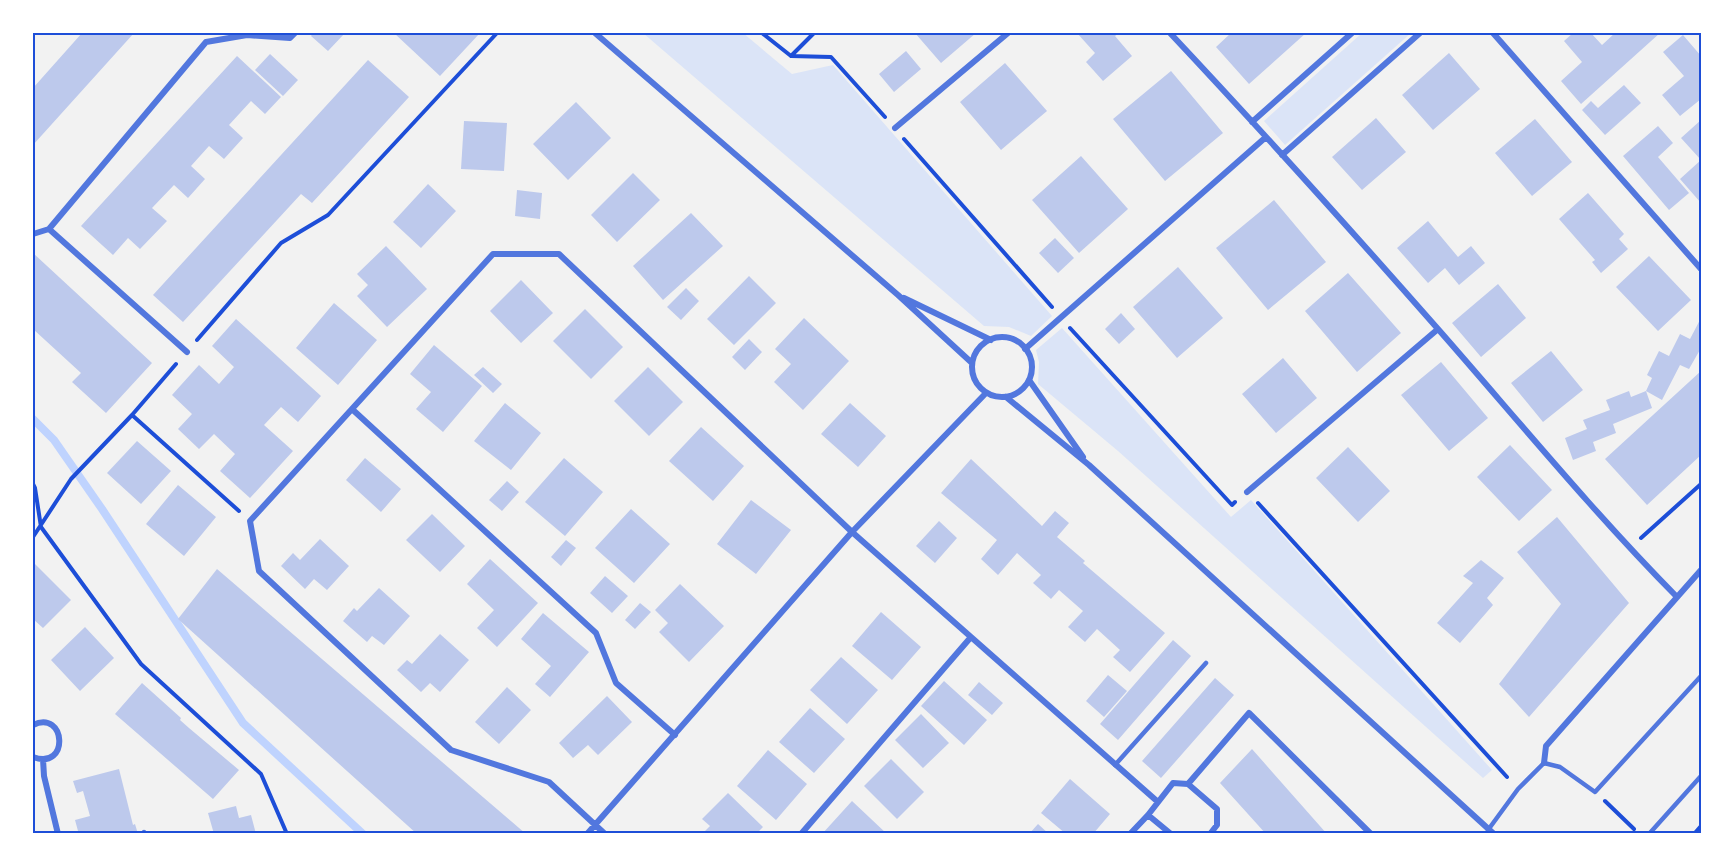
<svg xmlns="http://www.w3.org/2000/svg" width="1734" height="867" viewBox="0 0 1734 867" font-family="Lato,sans-serif">
<style>
.green{fill:#dbe4f7}
.lines{fill:none;stroke-linecap:round;stroke-linejoin:round}
.stream{stroke:#bfd3fe;stroke-width:8}
.building{fill:#bdc9ec}
.path{stroke:#1d4ed8;stroke-width:4}
.service{stroke:#5277de;stroke-width:4.5}
.minor{stroke:#5277de;stroke-width:6}
.neatline{fill:none;stroke:#1d4ed8;stroke-width:2}
</style>
<rect width="100%" height="100%" fill="#f2f2f2"/>
<path class="green" d="M643,33h100l49,41 41,-9 219,251 -21,20 -22,-9 -25,-1z
M1362,33h49l-126,112 -21,-24z
M1062,328l169,189 20,-17 241,270 -9,8 -365,-327 -80,-67 1,-22 -3,-12z"/>
<g class="lines">
<path class="stream" d="M33,419l21,21 48,69 141,214 120,111"/>
</g>
<path class="building" d="M82,33h52l-101,112v-57z
M313,33h32l-17,18 -17,-15z
M394,33h86l-40,43z
M915,33h61l-35,30z
M1077,33h42l-4,3 17,20 -29,25 -17,-19 9,-9z
M1231,33h75l-57,51 -33,-37z
M1573,33h18l11,12 13,-12h45l-79,71 -20,-23 21,-19 -18,-21z
M1683,35l18,21v43l-21,17 -18,-21 22,-19 -21,-24z
M906,51l15,18 -27,23 -15,-18z
M1449,53l31,36 -47,41 -31,-35z
M270,54l28,26 -15,16 -28,-26z
M237,56l44,41 -16,17 -14,-13 -22,24 14,13 -19,21 -15,-13 -18,20 14,13 -17,19 -14,-13 -22,23 15,13 -27,28 -12,-11 -15,17 -32,-29z
M368,60l41,37 -97,106 -11,-9 -118,128 -30,-27z
M1005,63l42,48 -46,39 -41,-48z
M1171,71l52,62 -58,48 -52,-62z
M1624,85l17,18 -36,32 -23,-25 9,-9 7,7z
M576,102l35,36 -43,42 -35,-36z
M1376,118l30,34 -44,38 -30,-33z
M1535,119l37,43 -40,34 -37,-43z
M1701,120v40l-20,-22z
M464,121l43,2 -3,48 -43,-2z
M1658,126l15,17 -15,14 31,36 -20,17 -46,-54z
M1081,156l47,53 -49,44 -47,-53z
M1701,160v43l-21,-24z
M633,173l27,27 -43,42 -26,-27z
M428,184l28,27 -35,37 -28,-26z
M517,190l25,3 -2,26 -25,-3z
M1588,193l36,41 -5,5 9,10 -27,24 -9,-11 3,-2 -36,-41z
M1274,200l52,62 -58,48 -52,-62z
M691,213l32,33 -60,54 -30,-34z
M1428,221l30,36 13,-11 14,17 -26,22 -14,-17 -17,15 -31,-35z
M1055,238l19,20 -16,15 -19,-20z
M386,246l41,43 -40,38 -30,-31 11,-11 -11,-11z
M33,253l119,110 -46,50 -34,-31 9,-9 -48,-44z
M1649,256l42,44 -33,31 -42,-44z
M1178,267l45,51 -46,40 -44,-51z
M1348,273l53,60 -44,39 -52,-61z
M749,276l27,27 -42,42 -27,-26z
M521,280l32,33 -32,30 -31,-32z
M1498,284l28,34 -45,39 -29,-34z
M686,288l13,13 -18,19 -14,-13z
M334,303l43,37 -39,45 -42,-37z
M585,309l38,38 -32,32 -38,-38z
M1121,313l14,16 -16,15 -14,-15z
M804,318l45,43 -46,49 -29,-28 17,-18 -16,-15z
M1701,318v30l-12,21 -9,-4 -18,35 -16,-9 6,-13 -5,-3 12,-24 10,5 11,-22 10,5z
M236,319l85,77 -23,26 -17,-15 -17,18 29,26 -43,47 -30,-27 15,-17 -21,-20 -15,15 -21,-20 14,-15 -20,-19 27,-30 20,19 15,-17 -22,-21z
M749,339l13,13 -17,18 -13,-13z
M434,345l48,41 -39,46 -27,-23 15,-17 -21,-18z
M1551,351l32,39 -40,32 -32,-39z
M1283,358l34,40 -41,35 -34,-39z
M1441,362l47,56 -39,33 -48,-56z
M483,367l19,17 -9,9 -19,-18z
M648,367l35,35 -34,34 -35,-35z
M1701,371v84l-54,50 -42,-46z
M1629,391l2,6 15,-6 6,17 -39,16 3,9 -23,9 3,9 -23,9 -8,-22 22,-9 -4,-9 27,-10 -4,-10z
M505,403l36,30 -30,37 -37,-29z
M850,403l36,33 -28,31 -37,-33z
M701,427l43,39 -31,35 -44,-40z
M137,441l34,30 -30,33 -34,-31z
M1510,445l42,45 -33,31 -42,-44z
M1348,447l42,44 -32,31 -42,-44z
M365,458l36,31 -20,23 -35,-32z
M564,458l39,34 -38,44 -40,-34z
M971,459l71,67 13,-15 14,12 -12,14 28,24 -2,2 82,70 -35,39 -17,-15 7,-7 -23,-21 -12,13 -17,-15 15,-16 -24,-21 -8,9 -18,-16 8,-8 -24,-22 -19,22 -17,-16 16,-19 -56,-47z
M507,481l12,11 -17,19 -13,-11z
M178,485l38,32 -32,39 -38,-32z
M751,500l40,30 -35,44 -39,-30z
M631,509l39,35 -36,39 -39,-35z
M432,514l33,32 -25,26 -34,-32z
M1557,517l72,86 -100,114 -30,-33 62,-80 -44,-52z
M939,521l18,17 -22,25 -19,-17z
M320,539l29,27 -22,24 -13,-11 -9,10 -24,-23 12,-13 7,7z
M566,540l10,8 -15,18 -10,-9z
M490,559l48,44 -41,44 -20,-19 17,-18 -27,-26z
M1481,560l23,18 -17,20 6,7 -33,38 -23,-20 36,-40 -10,-7z
M33,562l38,38 -28,28 -10,-9z
M217,569l309,265h-109l-239,-215z
M605,576l23,20 -16,17 -22,-20z
M680,584l44,42 -35,36 -30,-30 9,-9 -13,-13z
M379,588l31,28 -26,29 -12,-9 -5,6 -24,-21 11,-13 3,3z
M640,603l11,9 -16,17 -10,-9z
M881,612l40,35 -29,33 -40,-34z
M543,613l46,39 -39,45 -15,-13 16,-18 -30,-27z
M85,627l29,31 -34,33 -29,-31z
M440,634l29,26 -29,32 -10,-9 -9,9 -24,-22 10,-10 5,4z
M1173,640l18,16 -73,84 -18,-16z
M841,657l37,33 -31,34 -37,-34z
M1108,675l19,16 -23,26 -18,-16z
M1215,678l19,17 -73,83 -19,-17z
M944,681l43,39 -23,25 -43,-39z
M979,682l24,21 -11,12 -24,-20z
M142,683l39,35 -1,2 9,8 50,42 -26,29 -98,-85z
M507,687l24,23 -32,34 -24,-22z
M607,696l25,26 -34,33 -10,-10 -15,13 -14,-15z
M810,708l35,31 -31,34 -35,-31z
M921,714l28,29 -26,25 -28,-28z
M1252,749l75,85h-61l-46,-51z
M768,750l39,34 -31,36 -39,-34z
M891,759l33,33 -27,27 -33,-33z
M119,769l14,56 2,-1 3,10h-70l10,-3 -3,-11 15,-4 -7,-25 -6,2 -4,-12z
M1070,779l40,35 -17,20h-27l-25,-21z
M728,793l35,34 -7,7h-54l8,-8 -8,-7z
M852,801l35,33h-65z
M236,806l3,12 12,-3 5,19h-42l-6,-21z
M1038,824l11,10h-20z"/>
<g class="lines">
<path class="path" d="M762,33l29,23 40,1 54,60
M791,56l23,-23
M904,139l148,168
M1070,328l162,177 3,-3
M197,340l84,-97 47,-28 169,-182
M132,415l107,96
M33,484l2,4 6,39 100,137 120,110 26,60
M1258,503l249,274
M33,537l38,-58 61,-64 44,-51
M1641,538l60,-54
M1605,801l29,28
M1694,834l7,-8"/>
<path class="service" d="M1115,765l91,-102
M1488,830l30,-41 26,-26 16,4 35,25 106,-116
M144,832v2
M1649,834l52,-58"/>
<path class="minor" d="M595,33l303,262 74,68
M1170,33c91,97 180,196 268,296 79,90 155,183 239,268
M1493,33l208,236
M1252,122l100,-89
M895,128l113,-95
M1282,155l138,-122
M49,229l138,123
M33,234l16,-5 157,-187 41,-7 43,3 5,-5
M904,298l87,42
M972 367a30 30 0 1 1 60 0a30 30 0 1 1-60 0Z
M1025,349l241,-212
M1029,380l54,77
M1006,397l83,68 405,369
M353,410l243,223 20,50 59,52
M1247,492l191,-163
M33,725c33,-16 37,46 0,32
M43,759l1,17 14,58
M1544,763l2,-17 155,-176
M1188,784l61,-71 122,121
M1148,815l23,19
M587,834l265,-302 134,-139
M605,834l-56,-52 -98,-32 -192,-179 -9,-50 243,-267h66l293,278 306,270
M801,834l170,-197
M1130,834l18,-19 25,-32 15,1 29,25v16l-7,9"/>
</g>
<rect width="1734" height="867" fill="none" stroke="#ffffff" stroke-width="69"/>
<rect x="34" y="34" width="1666" height="798" class="neatline"/>
</svg>
